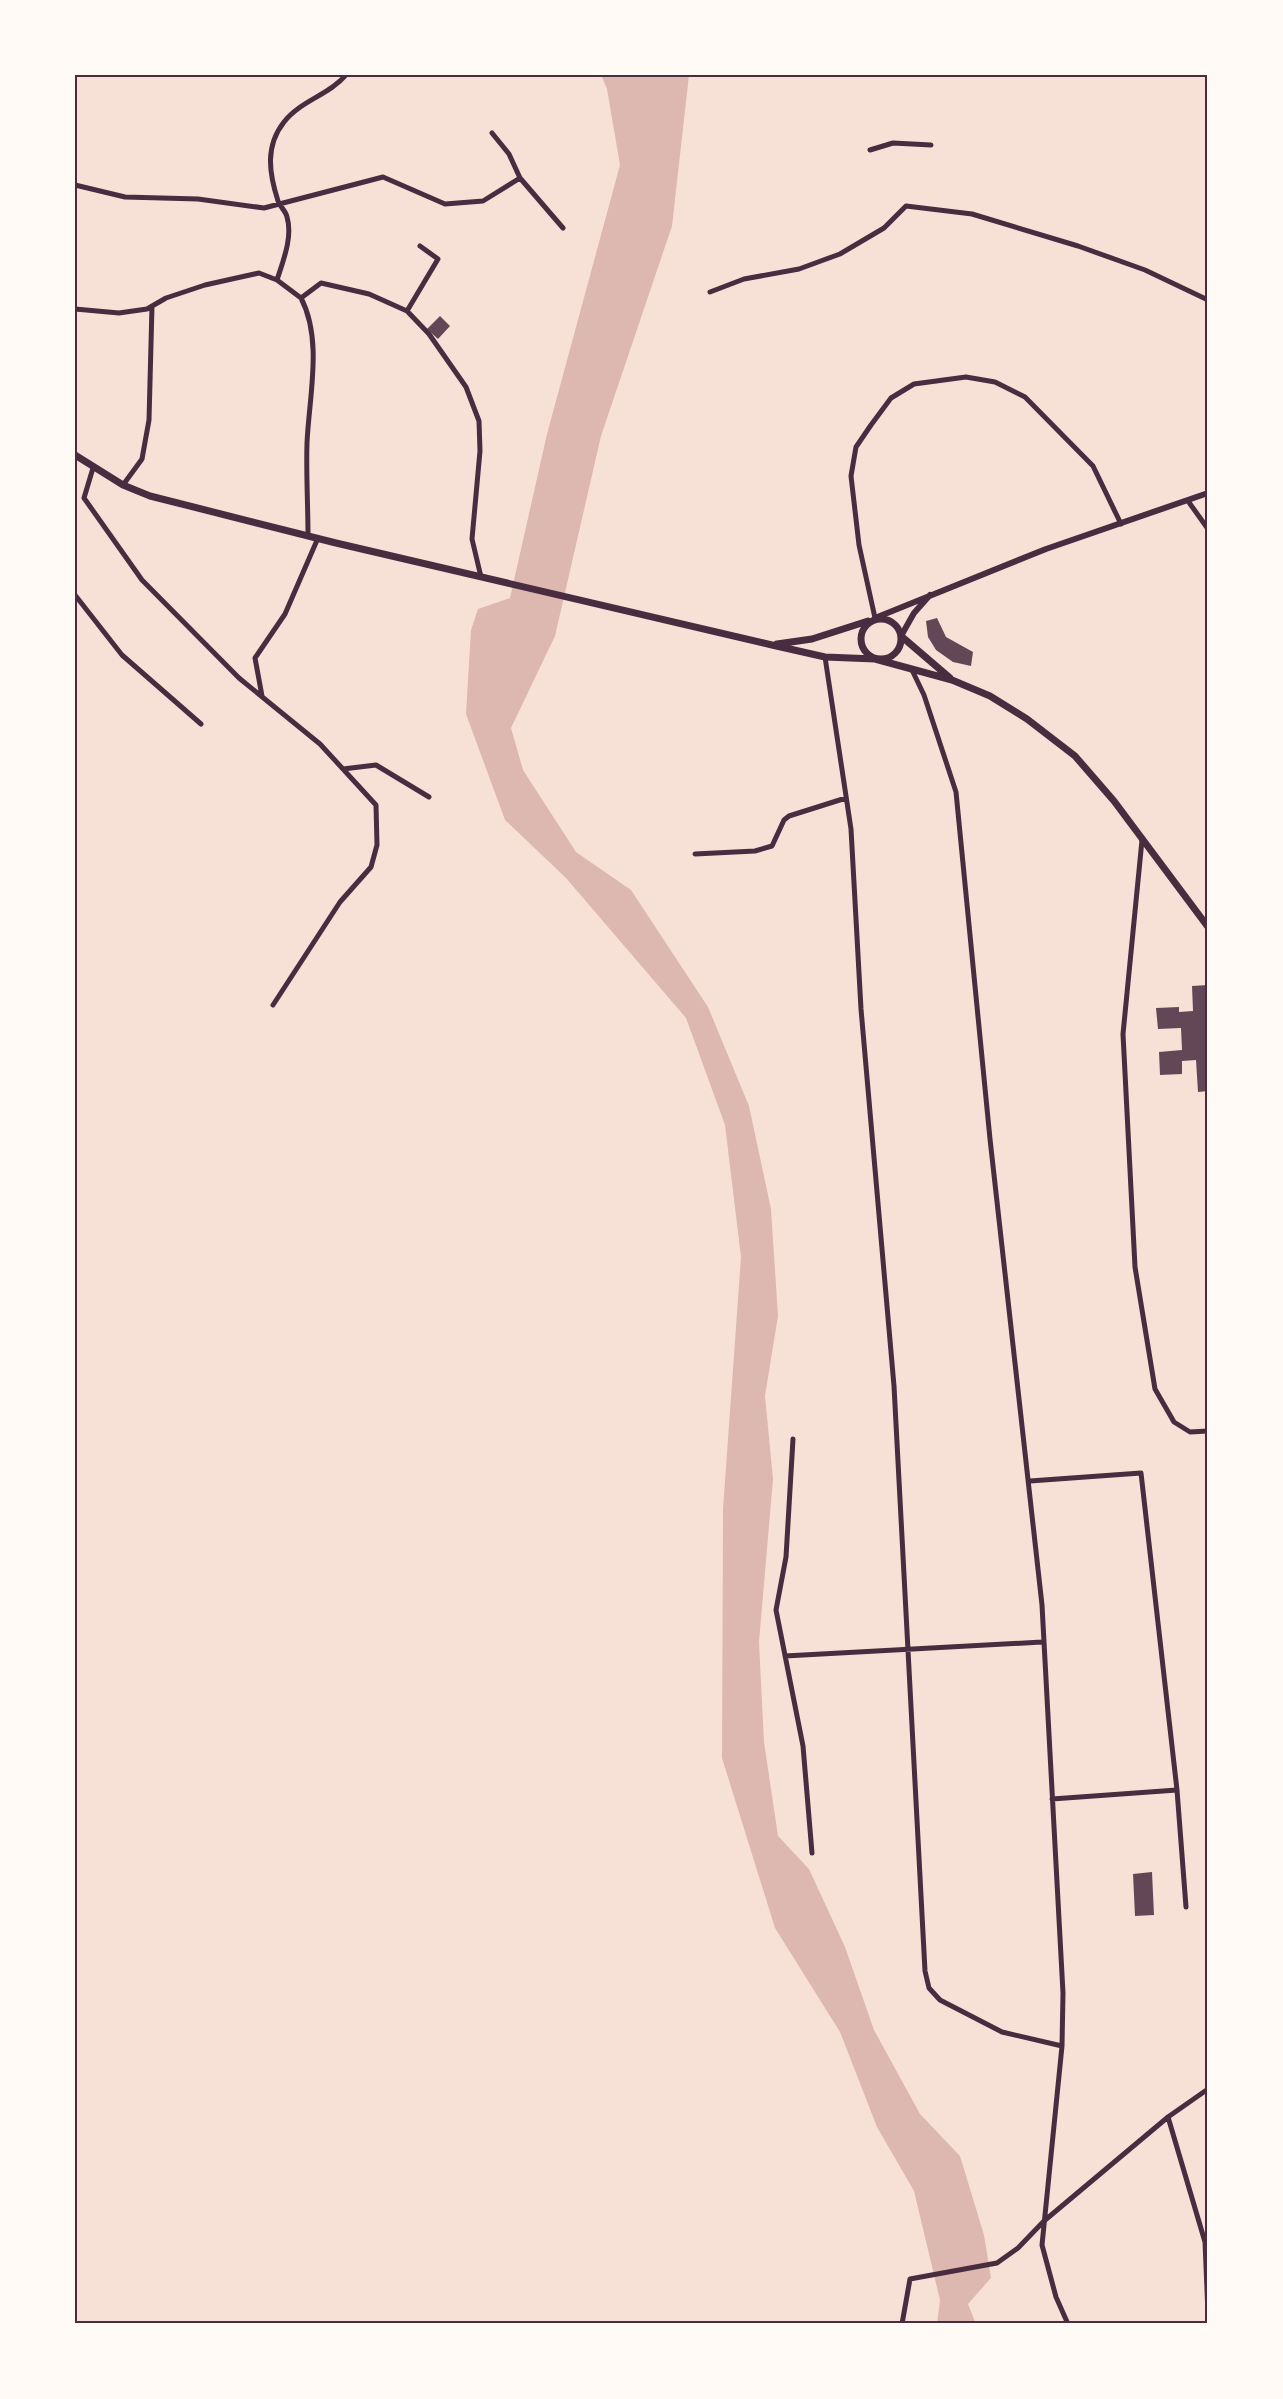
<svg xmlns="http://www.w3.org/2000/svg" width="1283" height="2399" viewBox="0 0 1283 2399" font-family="Barlow,sans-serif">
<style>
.water{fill:#dcb8b0}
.building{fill:#644757}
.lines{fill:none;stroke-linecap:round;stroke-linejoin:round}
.minor{stroke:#4a2c40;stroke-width:5}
.tertiary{stroke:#4a2c40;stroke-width:6}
.secondary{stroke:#4a2c40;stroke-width:7}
.neatline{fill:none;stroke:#4a2c40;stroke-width:2}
</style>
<rect width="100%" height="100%" fill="#f7e1d7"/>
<path class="water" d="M601,75h88l-17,151 -71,210 -46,200 -44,92 12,42 53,82 55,38 77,117 41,99 22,103 7,107 -13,80 8,83 -14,163 5,100 14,94 31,33 36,78 29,83 46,84 40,42 24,79 7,43 -23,26 8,20h-39l3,-24 -26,-109 -37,-64 -37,-95 -65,-104 -53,-170 1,-249 18,-252 -16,-132 -39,-107 -120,-140 -61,-58 -39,-106 5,-84 7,-21 32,-11 37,-164 73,-269 -13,-76z"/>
<path class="building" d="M440,316l10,10 -12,13 -11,-10z
M937,618l9,19 27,15 -2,14 -18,-4 -17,-12 -8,-13 -2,-16z
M1208,985v106l-10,1 -2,-32 -14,1v13l-22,1 -1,-23 23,-2 -1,-22 -23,1 -2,-21 23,-1v5l14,-1 -1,-25z
M1152,1872l2,43 -19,1 -2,-42z"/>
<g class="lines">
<path class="minor" d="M492,133l17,21 11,24
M870,150l23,-7 38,2
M75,185l50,12 73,2 66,9 119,-31 62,27 38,-3 37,-23 43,50
M277,280c6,-19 16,-43 10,-63 -1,-6 -7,-10 -9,-16 -9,-28 -13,-55 6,-79 16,-21 45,-27 62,-47
M710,292l34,-13 55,-10 41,-15 44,-26 22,-22 66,8 106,32 67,24 63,30
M301,298c22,42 8,99 6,145 -1,31 1,62 1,93
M75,309l44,4 28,-4 19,-11 39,-13 54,-12 18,7 24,18 20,-15 48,11 38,17 22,23 37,53 13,34 1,30 -8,88 9,38
M407,311l31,-52 -18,-13
M93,468l-9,30 58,82 97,98 81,66 56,61 1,40 -6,22 -31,35 -67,103
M123,485l19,-26 7,-39 3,-114
M1188,501l20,28
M75,595l47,60 79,69
M875,618l-16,-73 -8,-69 5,-29 15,-22 20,-27 23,-14 52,-7 29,5 30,15 68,69 28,58
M825,657l26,172 10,180 33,377 31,585 4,17 11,12 62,32 60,14
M912,670l12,25 32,97 34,347 52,466 21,388 -1,53 -20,199 14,52 12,27
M262,696l-7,-38 30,-44 33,-76
M343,769l33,-4 53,32
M1142,840l-19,194 12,233 20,122 19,33 16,10 18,-1
M695,854l60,-3 17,-5 12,-26 5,-4 57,-18
M793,1439l-7,118 -10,53 27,136 9,107
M1030,1481l111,-8 36,317 9,117
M785,1656l257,-14
M1052,1799l125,-9
M1168,2117l37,125 3,72
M902,2324l8,-45 87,-16 21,-15 26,-27 124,-104 40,-28"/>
<path class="tertiary" d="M875,618l171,-69 162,-56
M901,636l13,-23 16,-18"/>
<path class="secondary" d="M75,455l48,30 27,11 186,47 436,102 53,12 50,2 77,21 38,16 37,23 48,37 39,45 94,126
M861 639a20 20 0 1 1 40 0a20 20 0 1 1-40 0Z
M901,636l49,42
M777,644l35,-5 56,-18"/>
</g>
<rect width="1283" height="2399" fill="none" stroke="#fffaf5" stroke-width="153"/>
<rect x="76" y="76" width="1130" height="2246" class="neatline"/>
</svg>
